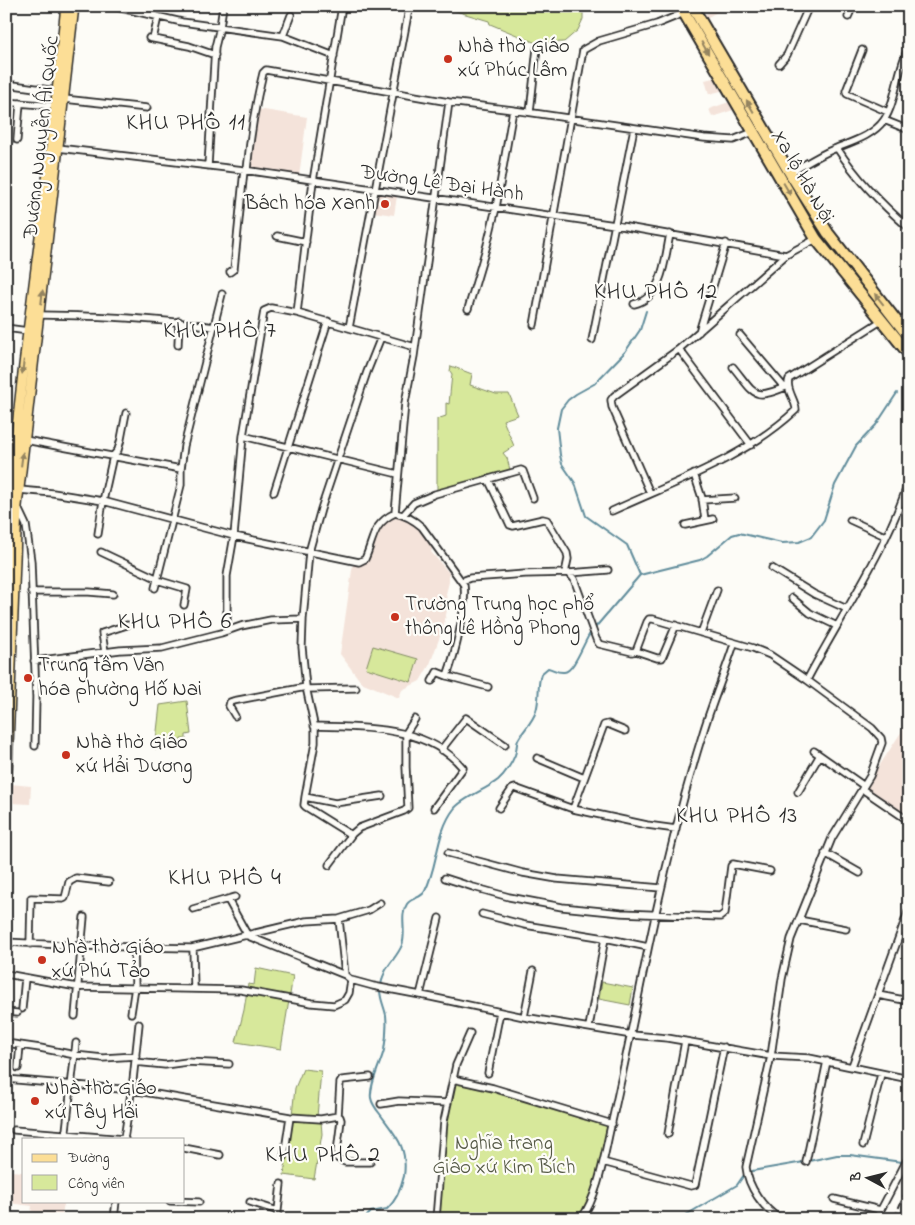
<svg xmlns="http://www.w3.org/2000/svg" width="915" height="1225" viewBox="0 0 915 1225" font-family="'Indie Flower',sans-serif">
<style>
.built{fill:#f4e3da}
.green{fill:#d7e89b;stroke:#818a63}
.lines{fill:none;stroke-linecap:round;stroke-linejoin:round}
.stream{stroke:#608c9b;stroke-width:2}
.minor-casing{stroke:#2b2b2b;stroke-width:9}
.primary-casing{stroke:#2b2b2b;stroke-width:12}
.trunk-casing{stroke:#2b2b2b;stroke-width:14}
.minor{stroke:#fdfcf7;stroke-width:5.5}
.primary{stroke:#fcde96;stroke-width:9}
.trunk{stroke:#fcde96;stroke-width:10}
.rail{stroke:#2b2b2b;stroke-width:2;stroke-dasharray:8 4;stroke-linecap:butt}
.oneway{fill:#948460}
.poi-dot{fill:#c8321e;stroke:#fdfcf7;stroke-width:2}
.labels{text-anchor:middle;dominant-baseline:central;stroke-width:4.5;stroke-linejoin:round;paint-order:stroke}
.poi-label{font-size:21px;fill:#2b2b2b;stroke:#fdfcf7;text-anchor:start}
.street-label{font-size:21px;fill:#2b2b2b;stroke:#fdfcf7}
.park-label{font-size:21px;fill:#565a47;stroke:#fdfcf7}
.quarter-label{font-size:24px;letter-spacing:1px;fill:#2b2b2b;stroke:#fdfcf7}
</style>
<rect width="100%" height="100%" fill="#fdfcf7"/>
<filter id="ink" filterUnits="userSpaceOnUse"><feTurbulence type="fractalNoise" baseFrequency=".02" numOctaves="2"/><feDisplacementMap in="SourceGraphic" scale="10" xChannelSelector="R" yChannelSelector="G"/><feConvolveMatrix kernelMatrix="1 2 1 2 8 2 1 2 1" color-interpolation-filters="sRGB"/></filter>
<g filter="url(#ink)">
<path class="built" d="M720,6h9l-25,13 -2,-3z
M717,77l8,13 -16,4 -4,-14z
M732,101l4,8 -24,8 -3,-8z
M258,109l49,8 -8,59 -49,-7z
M376,193l21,3 -3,19 -21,-3z
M6,449l5,1 -4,40h-1z
M395,515l8,1 17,12 13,19 -2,5 18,21v9l-3,12 2,12 -5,22 -13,36 -10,17 -18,9 -3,8 -38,-16 -21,-28 13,-91 7,1 8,-4 9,-30 5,-6z
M909,720v98l-44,-30z
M10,784l21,2 -1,18 -20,-1z
M10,1171l14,1v29h61v1l-21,1 -2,12 -31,-3 1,-6 -23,-3 -2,11 5,1v4h-6v-33l2,-1z"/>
<path class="green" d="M439,6h144v13l-5,11 -14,12 -28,1 -46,-19 -1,-3z
M451,366l21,8 -2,11 26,9h13l9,21 -15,5 11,26 -11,7 4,5 3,12 -73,22v-73l9,-3v-13l3,1 3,-30 -2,-3z
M373,646l45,13 -7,23 -45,-14z
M187,701l4,33 -5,1v4h-5v6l-26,4 5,-44z
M256,968l37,8 -12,73 -45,-7 8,-32 4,-26 6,1z
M602,982l31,6 -3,17 -31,-6z
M303,1069l18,2 -4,46 -25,-2 3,-27z
M455,1081c52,12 103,30 154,44 -7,30 -12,70 -31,94h-68l-12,-3 -25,3h-35l9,-98z
M292,1119l29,2 1,13 -8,45 -30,-4z"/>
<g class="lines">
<path class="stream" d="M640,575l60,-15 7,-4 25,-21 7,-2 43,10 17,-1 12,-5 13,-17 11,-35 21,-39 20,-21 21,-32
M594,629l46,-54 -13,-30 -41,-29 -11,-33 -13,-19 -2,-9 -3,-27 4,-19 7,-9 8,-6 18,-10 31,-32 15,-22 6,-19
M381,985c3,-20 15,-25 21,-40 5,-13 -3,-29 5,-41 5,-7 14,-5 18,-13 13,-25 11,-59 29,-82 7,-10 33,-20 44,-29 7,-6 14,-17 17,-25 2,-5 1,-10 3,-15 5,-10 15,-18 18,-29 4,-12 1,-25 5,-37l7,-6c5,1 10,5 16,4 10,0 20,-31 27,-40
M809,1161l28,-6h13l52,7
M752,1171l52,-9
M364,1219l7,-7 16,-3c10,-9 14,-20 17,-33 4,-29 -8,-40 -24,-62 -4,-5 -8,-10 -9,-16 -2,-13 10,-35 13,-48 2,-11 3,-24 2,-35 -2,-9 -6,-16 -6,-25
M679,1219l58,-34 9,-13"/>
<g class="minor-casing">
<path id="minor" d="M112,6l70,16 101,14 51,20
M848,17l5,-11
M283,36l8,-21
M149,38l40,8 26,9
M153,39l5,-22
M862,50l-16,41 1,3 41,18
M779,64l8,-9 22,-49
M6,84l51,7
M64,99l83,9
M6,102l49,4
M530,112l7,-64
M884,120l25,10
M17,140l3,-37
M58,148l186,22 371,55 171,30 30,-16
M837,148c20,31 44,56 72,80
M208,166l7,-119 5,-20 3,-21
M247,170c3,-32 8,-65 16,-97l3,-3 183,32 64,8 191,28 29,2 20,-8
M790,173c14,-8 29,-18 44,-24 17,-7 39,-13 50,-29 12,-17 13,-51 25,-73
M277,236l29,6
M230,272l4,-3 10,-99
M634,304c29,-6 31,-46 36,-70
M468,309l19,-64 9,-37 17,-98
M297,313l16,-132 29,-175
M40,315c58,1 117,3 174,12
M898,324l11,-9
M534,325l49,-275 16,-9 58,-17 27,-11
M6,328l22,3
M349,328l60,-319
M699,332l27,-89
M740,335l44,52
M381,337l-14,35 -46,137 -12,43 -6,67 -1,28 4,40 9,42v14l-10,54 30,6 47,-7
M592,340l42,-212
M178,345l1,-24
M679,349l72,96
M733,367c23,28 19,34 55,19
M243,436l155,38
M25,440l156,29
M694,474l8,24 3,22
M488,479l22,46 3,1 30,-7 4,1 20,33 1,6 -3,14
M19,490l34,3 50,8 131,35 125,26 6,-3c9,-20 7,-35 30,-46 11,2 18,6 27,14l42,58c3,22 -9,69 -17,91l41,11
M274,492l54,-171
M650,493l-38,-86 -1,-7 3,-4 65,-47 107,-94
M702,500l33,-2
M18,508l8,17 5,36 5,136 -1,49
M612,511c63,-29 133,-53 184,-101 0,-10 -11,-21 -7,-31l92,-58
M395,513l10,-110 9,-47 35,-254
M404,514l10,-11 21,-9 86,-24 2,1 10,27
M850,520l35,16
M685,525l28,-6
M98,534l5,-33 10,-45 5,-6 3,-11 5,-26
M101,552l57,27
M772,568l42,26 33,15
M569,573l39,-3
M157,580l30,9 -3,16
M462,581l8,-3 55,-4 44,-1 5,6 22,60 3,5 33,8 4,-1 11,-29 2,-3h4l100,29 17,7 37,25 65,48 9,10 1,5 -12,33 -38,62 -41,101 -9,40 -11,77 -25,111c2,20 17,41 34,52
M155,588l26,-103v-16l3,-23 38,-152
M31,592h58l24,2
M792,598l18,15 27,13
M227,631v-55l7,-40 9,-100 21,-125 7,-3 26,5 118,34
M701,633l16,-43
M636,651l21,7h5l14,-33
M105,652l-3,-19 25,-8
M34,661l86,-11 42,-2 59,-15 20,-7 30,-6 32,-1
M807,680c34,-65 80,-130 102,-200
M432,681l5,-9 10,4
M307,689l49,-1
M235,716l-6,-10 1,-4 3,-1 73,-14
M314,726c51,2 113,-1 149,42l-29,40
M625,731l-17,-7 -4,1 -31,84 74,16 29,4
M441,750l25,-32 39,27
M814,751l50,35
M537,758l47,20
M862,789l47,32
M798,792l22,-37
M305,797l-1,8 2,2 45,28
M499,808l13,-19 3,-1 58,21
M448,853l75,20 34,6 104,9
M825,853l35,20
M329,865l23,-31 7,-6 45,-17 4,-3 -2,-41v-34l9,-14
M445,878l28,9 36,10 53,10 59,6 99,4 5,-4 6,-47 2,-2 37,7
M193,909l42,-12
M482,914l43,11 80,13
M339,919l6,56
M799,920l47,9
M6,942l75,4 111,2 114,-27 33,-2 30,-9 11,-7
M30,944l1,-46 32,1 2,-1 4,-16 7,-4 33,4
M193,948l1,40
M6,974l71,13 164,3 71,13 22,2 11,-5 4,-7 2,-13 -6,-5 -97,-39 -20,-36
M351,980l22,6 58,11 93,20 108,18 35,3 104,18 38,2 100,21
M420,995l19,-77
M878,995l31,6
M22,1009l3,-31
M6,1012l11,1
M131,1013l4,-26 -1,-40
M75,1016l9,-99
M524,1017l9,-46
M589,1027l16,-89 43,9
M6,1043l34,5 35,7 28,3 33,-2
M135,1062l30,3 22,-3 42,2
M852,1066l57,-157
M18,1068l2,-23
M488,1073l12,-61
M6,1079l126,11 158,27 31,2 17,-3 2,1 1,3 -4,32v6l8,4h25
M453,1079l40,9 119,36
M381,1104l18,-3 49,2
M338,1116l2,-33 2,-3 28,-3
M14,1130l111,9
M668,1134l17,-93
M65,1139l11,-96
M124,1139l9,-59 6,-56
M863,1145l18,-71
M184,1148l36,7
M284,1157l6,-40
M603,1162l88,24 4,-1 29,-138
M806,1162l21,-101
M834,1199l46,11
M170,1201l29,1
M250,1202l28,9
M114,1219l2,-18
M277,1219l4,-35
M436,1219l8,-98 12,-56 14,-32
M488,1219h14
M581,1219c17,-23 23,-62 29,-89 17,-73 30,-146 46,-218 13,-59 28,-118 46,-176 9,-31 22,-61 32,-92
M876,1219l33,-63"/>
</g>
<g class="primary-casing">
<path id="primary" d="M6,578c5,-137 26,-271 42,-406 7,-55 12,-111 18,-166
M6,800l11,-294 57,-500"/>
</g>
<g class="trunk-casing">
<path id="trunk" d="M680,6l136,233 93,115
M692,6l98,167 38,60 81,104"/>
</g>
<use href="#minor" class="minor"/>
<use href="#primary" class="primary"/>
<use href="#trunk" class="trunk"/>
<path class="rail" d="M894,1219l15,-36"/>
</g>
<defs><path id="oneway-solid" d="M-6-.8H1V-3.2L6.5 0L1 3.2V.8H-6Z" transform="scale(1.25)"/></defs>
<g class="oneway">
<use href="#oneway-solid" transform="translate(705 48) rotate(60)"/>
<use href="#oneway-solid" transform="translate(750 106) rotate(-120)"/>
<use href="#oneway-solid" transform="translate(787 189) rotate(60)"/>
<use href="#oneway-solid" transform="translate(42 297) rotate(-84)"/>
<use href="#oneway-solid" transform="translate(879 299) rotate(-128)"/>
<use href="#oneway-solid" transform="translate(23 367) rotate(97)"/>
<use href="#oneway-solid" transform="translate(22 459) rotate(-83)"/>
</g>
</g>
<g class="poi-dot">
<circle cx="448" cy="59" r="5"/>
<circle cx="385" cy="204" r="5"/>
<circle cx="395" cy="617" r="5"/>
<circle cx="28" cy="678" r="5"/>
<circle cx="66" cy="755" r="5"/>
<circle cx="42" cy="960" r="5"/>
<circle cx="35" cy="1101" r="5"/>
</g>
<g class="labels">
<g class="poi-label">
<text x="458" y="47">Nhà thờ Giáo<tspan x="458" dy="24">xứ Phúc Lâm</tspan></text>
<text x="375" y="204" text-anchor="end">Bách hóa Xanh</text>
<text x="405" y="605">Trường Trung học phổ<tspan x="405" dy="24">thông Lê Hồng Phong</tspan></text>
<text x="38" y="666">Trung tâm Văn<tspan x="38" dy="24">hóa phường Hố Nai</tspan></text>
<text x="76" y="743">Nhà thờ Giáo<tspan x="76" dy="24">xứ Hải Dương</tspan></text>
<text x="52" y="948">Nhà thờ Giáo<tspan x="52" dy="24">xứ Phú Tảo</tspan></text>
<text x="45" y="1089">Nhà thờ Giáo<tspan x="45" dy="24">xứ Tây Hải</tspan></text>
</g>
<g class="street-label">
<text transform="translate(42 137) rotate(-84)">Đường Nguyễn Ái Quốc</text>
<text transform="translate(802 177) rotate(60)">Xa lộ Hà Nội</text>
<text transform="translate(442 184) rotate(8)">Đường Lê Đại Hành</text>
</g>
<g class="park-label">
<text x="504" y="1144">Nghĩa trang<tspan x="504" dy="24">Giáo xứ Kim Bích</tspan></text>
</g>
<g class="quarter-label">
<text x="186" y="123">KHU PHỐ 11</text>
<text x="656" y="292">KHU PHỐ 12</text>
<text x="220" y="331">KHU PHỐ 7</text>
<text x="175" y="622">KHU PHỐ 6</text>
<text x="737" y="816">KHU PHỐ 13</text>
<text x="225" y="878">KHU PHỐ 4</text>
<text x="323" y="1155">KHU PHỐ 2</text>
</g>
</g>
<rect width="915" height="1225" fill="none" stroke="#fdfcf7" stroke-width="25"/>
<rect x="12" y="12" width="890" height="1200" fill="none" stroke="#2b2b2b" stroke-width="2" filter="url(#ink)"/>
<rect x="22" y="1138" width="162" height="65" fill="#fdfcf7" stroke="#a9a8a5"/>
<rect x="32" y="1154" width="25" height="8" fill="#fcde96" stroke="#a9a8a5"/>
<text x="68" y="1162" font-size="15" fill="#2b2b2b">Đường</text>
<rect x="32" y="1175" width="25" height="15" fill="#d7e89b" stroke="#a9a8a5"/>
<text x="68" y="1188" font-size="15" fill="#2b2b2b">Công viên</text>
<g transform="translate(868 1178) rotate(277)" stroke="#fdfcf7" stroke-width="4" paint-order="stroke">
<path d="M0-4L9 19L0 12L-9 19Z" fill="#2b2b2b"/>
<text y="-8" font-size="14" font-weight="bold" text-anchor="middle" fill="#2b2b2b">B</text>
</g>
</svg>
